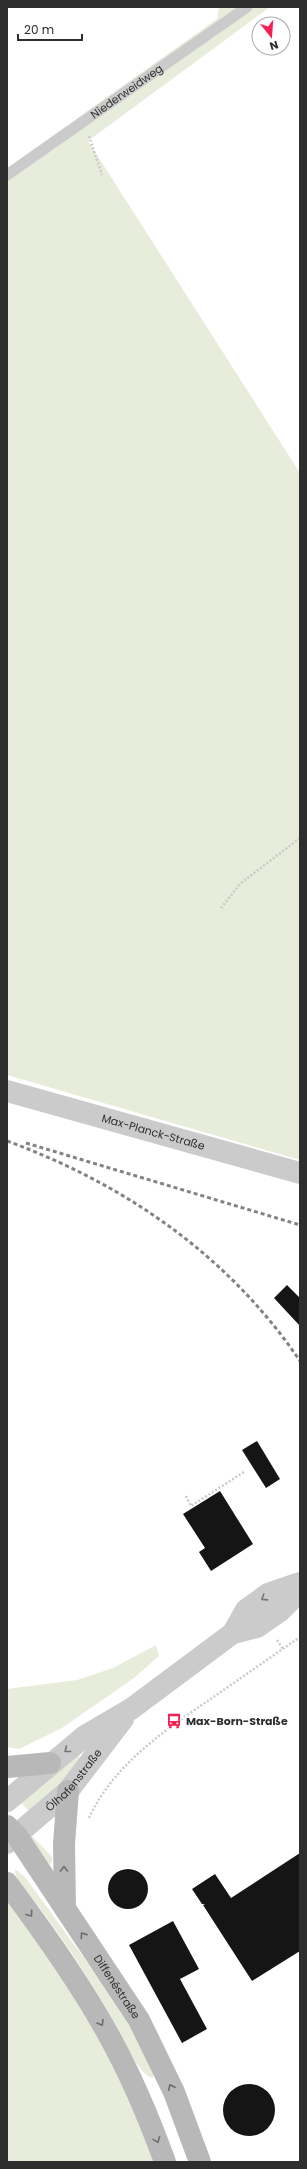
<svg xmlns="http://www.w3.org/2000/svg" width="307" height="2169" viewBox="0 0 307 2169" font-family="Poppins,sans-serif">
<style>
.green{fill:#e7edda}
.building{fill:#151515}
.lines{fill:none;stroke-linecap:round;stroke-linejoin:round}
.path{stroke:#cbcbcb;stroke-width:2.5;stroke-dasharray:2 2;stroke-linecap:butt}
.lane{stroke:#cbcbcb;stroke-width:11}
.street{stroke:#cbcbcb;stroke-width:22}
.secondary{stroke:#b8b8b8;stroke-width:22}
.rail{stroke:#838383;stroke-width:3;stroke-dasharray:4 3;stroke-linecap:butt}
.oneway{stroke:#757575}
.oneway2{stroke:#6c6c6c}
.labels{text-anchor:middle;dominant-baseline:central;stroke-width:4;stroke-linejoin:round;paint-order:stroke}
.street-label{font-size:11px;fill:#2e2e2e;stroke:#fff}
.poi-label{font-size:11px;font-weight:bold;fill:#2e2e2e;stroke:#fff;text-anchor:start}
</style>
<rect width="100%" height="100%" fill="#fff"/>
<path class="green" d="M219,7h51l-182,134 212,332v687l-293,-85v-907l210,-149z
M156,1645l3,11 -25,22 -72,50 -43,21 -12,-2v-58l70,-9 36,-12z
M76,1755l4,2c-15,21 -30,40 -51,55l-8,-10z
M32,1836l20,21v6l-4,1 -20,-26z
M15,1869l10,8 86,118 18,28 25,51 -1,4c-13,-2 -26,-32 -32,-43 -24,-45 -52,-87 -82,-128 -7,-10 -25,-26 -24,-38z
M7,1883l69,96 60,130 17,53h-146z"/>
<path class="building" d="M287,1285l13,13v28l-26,-28z
M257,1441l23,38 -14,9 -24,-38z
M220,1491l33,53 -42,27 -12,-19 6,-4 -22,-34z
M300,1853v98l-48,30 -49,-76 2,-1h-3l-10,-15 23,-15 16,24z
M108 1889a20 20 0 1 1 40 0a20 20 0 1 1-40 0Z
M173,1921l26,48 -19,10 27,50 -25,14 -53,-98z
M223 2110a26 26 0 1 1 52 0a26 26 0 1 1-52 0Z"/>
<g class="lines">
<path class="path" d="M89,136l13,39
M221,908l20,-25 59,-45
M186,1496l5,10 53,-34
M277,1640l6,9
M89,1818c25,-54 75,-87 123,-120 29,-20 59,-41 88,-61"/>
<path class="lane" id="s1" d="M7,175l240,-168"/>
<g class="street">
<path id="s2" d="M7,1091l293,82"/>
<path d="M233,1633l13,-23 22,-16 32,-11"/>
<path d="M7,1801l78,-65 46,-27 102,-76 24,-6 23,-16 20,-20"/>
<path id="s3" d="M7,1843l61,-52 55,-72"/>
</g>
<g class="secondary">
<path d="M7,1767l43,-4"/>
<path id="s4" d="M7,1826l10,10 122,184 35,72 26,70"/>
<path d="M7,1883c36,48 72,98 101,151 23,41 41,84 57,128"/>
<path d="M65,1908l-1,-64 4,-53"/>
</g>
<path class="rail" d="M7,1141c118,43 222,115 293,220
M26,1143l274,82"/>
</g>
<defs><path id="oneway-chevron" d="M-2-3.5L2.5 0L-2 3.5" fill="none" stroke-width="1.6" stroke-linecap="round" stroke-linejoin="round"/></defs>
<g class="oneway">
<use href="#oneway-chevron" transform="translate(264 1598) rotate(147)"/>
<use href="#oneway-chevron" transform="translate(67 1750) rotate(142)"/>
</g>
<g class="oneway2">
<use href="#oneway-chevron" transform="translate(64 1869) rotate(-91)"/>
<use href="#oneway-chevron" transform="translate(30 1914) rotate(54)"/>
<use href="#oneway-chevron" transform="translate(83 1935) rotate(-125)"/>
<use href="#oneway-chevron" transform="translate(101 2023) rotate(59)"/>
<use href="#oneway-chevron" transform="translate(171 2087) rotate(-115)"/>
<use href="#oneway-chevron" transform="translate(157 2140) rotate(69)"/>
</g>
<defs>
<g id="bus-bare" transform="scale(1.2)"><path d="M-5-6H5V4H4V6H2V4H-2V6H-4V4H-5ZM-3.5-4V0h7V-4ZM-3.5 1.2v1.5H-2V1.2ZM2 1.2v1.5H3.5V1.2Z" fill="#f71f52" stroke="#fff" stroke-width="2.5" paint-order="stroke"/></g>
</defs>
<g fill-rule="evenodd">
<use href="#bus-bare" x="174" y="1721"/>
</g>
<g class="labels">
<g class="street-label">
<text stroke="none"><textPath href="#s1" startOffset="146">Niederweidweg</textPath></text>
<text stroke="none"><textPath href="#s2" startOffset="152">Max-Planck-Straße</textPath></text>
<text stroke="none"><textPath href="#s3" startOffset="92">Ölhafenstraße</textPath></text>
<text stroke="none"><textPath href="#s4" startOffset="195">Diffenéstraße</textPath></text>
</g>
<g class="poi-label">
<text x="186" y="1721">Max-Born-Straße</text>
</g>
</g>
<rect width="307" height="2169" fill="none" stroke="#2e2e2e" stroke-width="16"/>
<g transform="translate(271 36) rotate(163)"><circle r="19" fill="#ffffff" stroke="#ababab"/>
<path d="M0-3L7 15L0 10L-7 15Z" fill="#f71f52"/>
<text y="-6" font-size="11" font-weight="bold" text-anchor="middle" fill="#2e2e2e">N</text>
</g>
<path d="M18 34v6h64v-6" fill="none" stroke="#2e2e2e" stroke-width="2"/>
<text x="24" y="34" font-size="12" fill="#2e2e2e" stroke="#ffffff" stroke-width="3" paint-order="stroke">20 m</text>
</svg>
